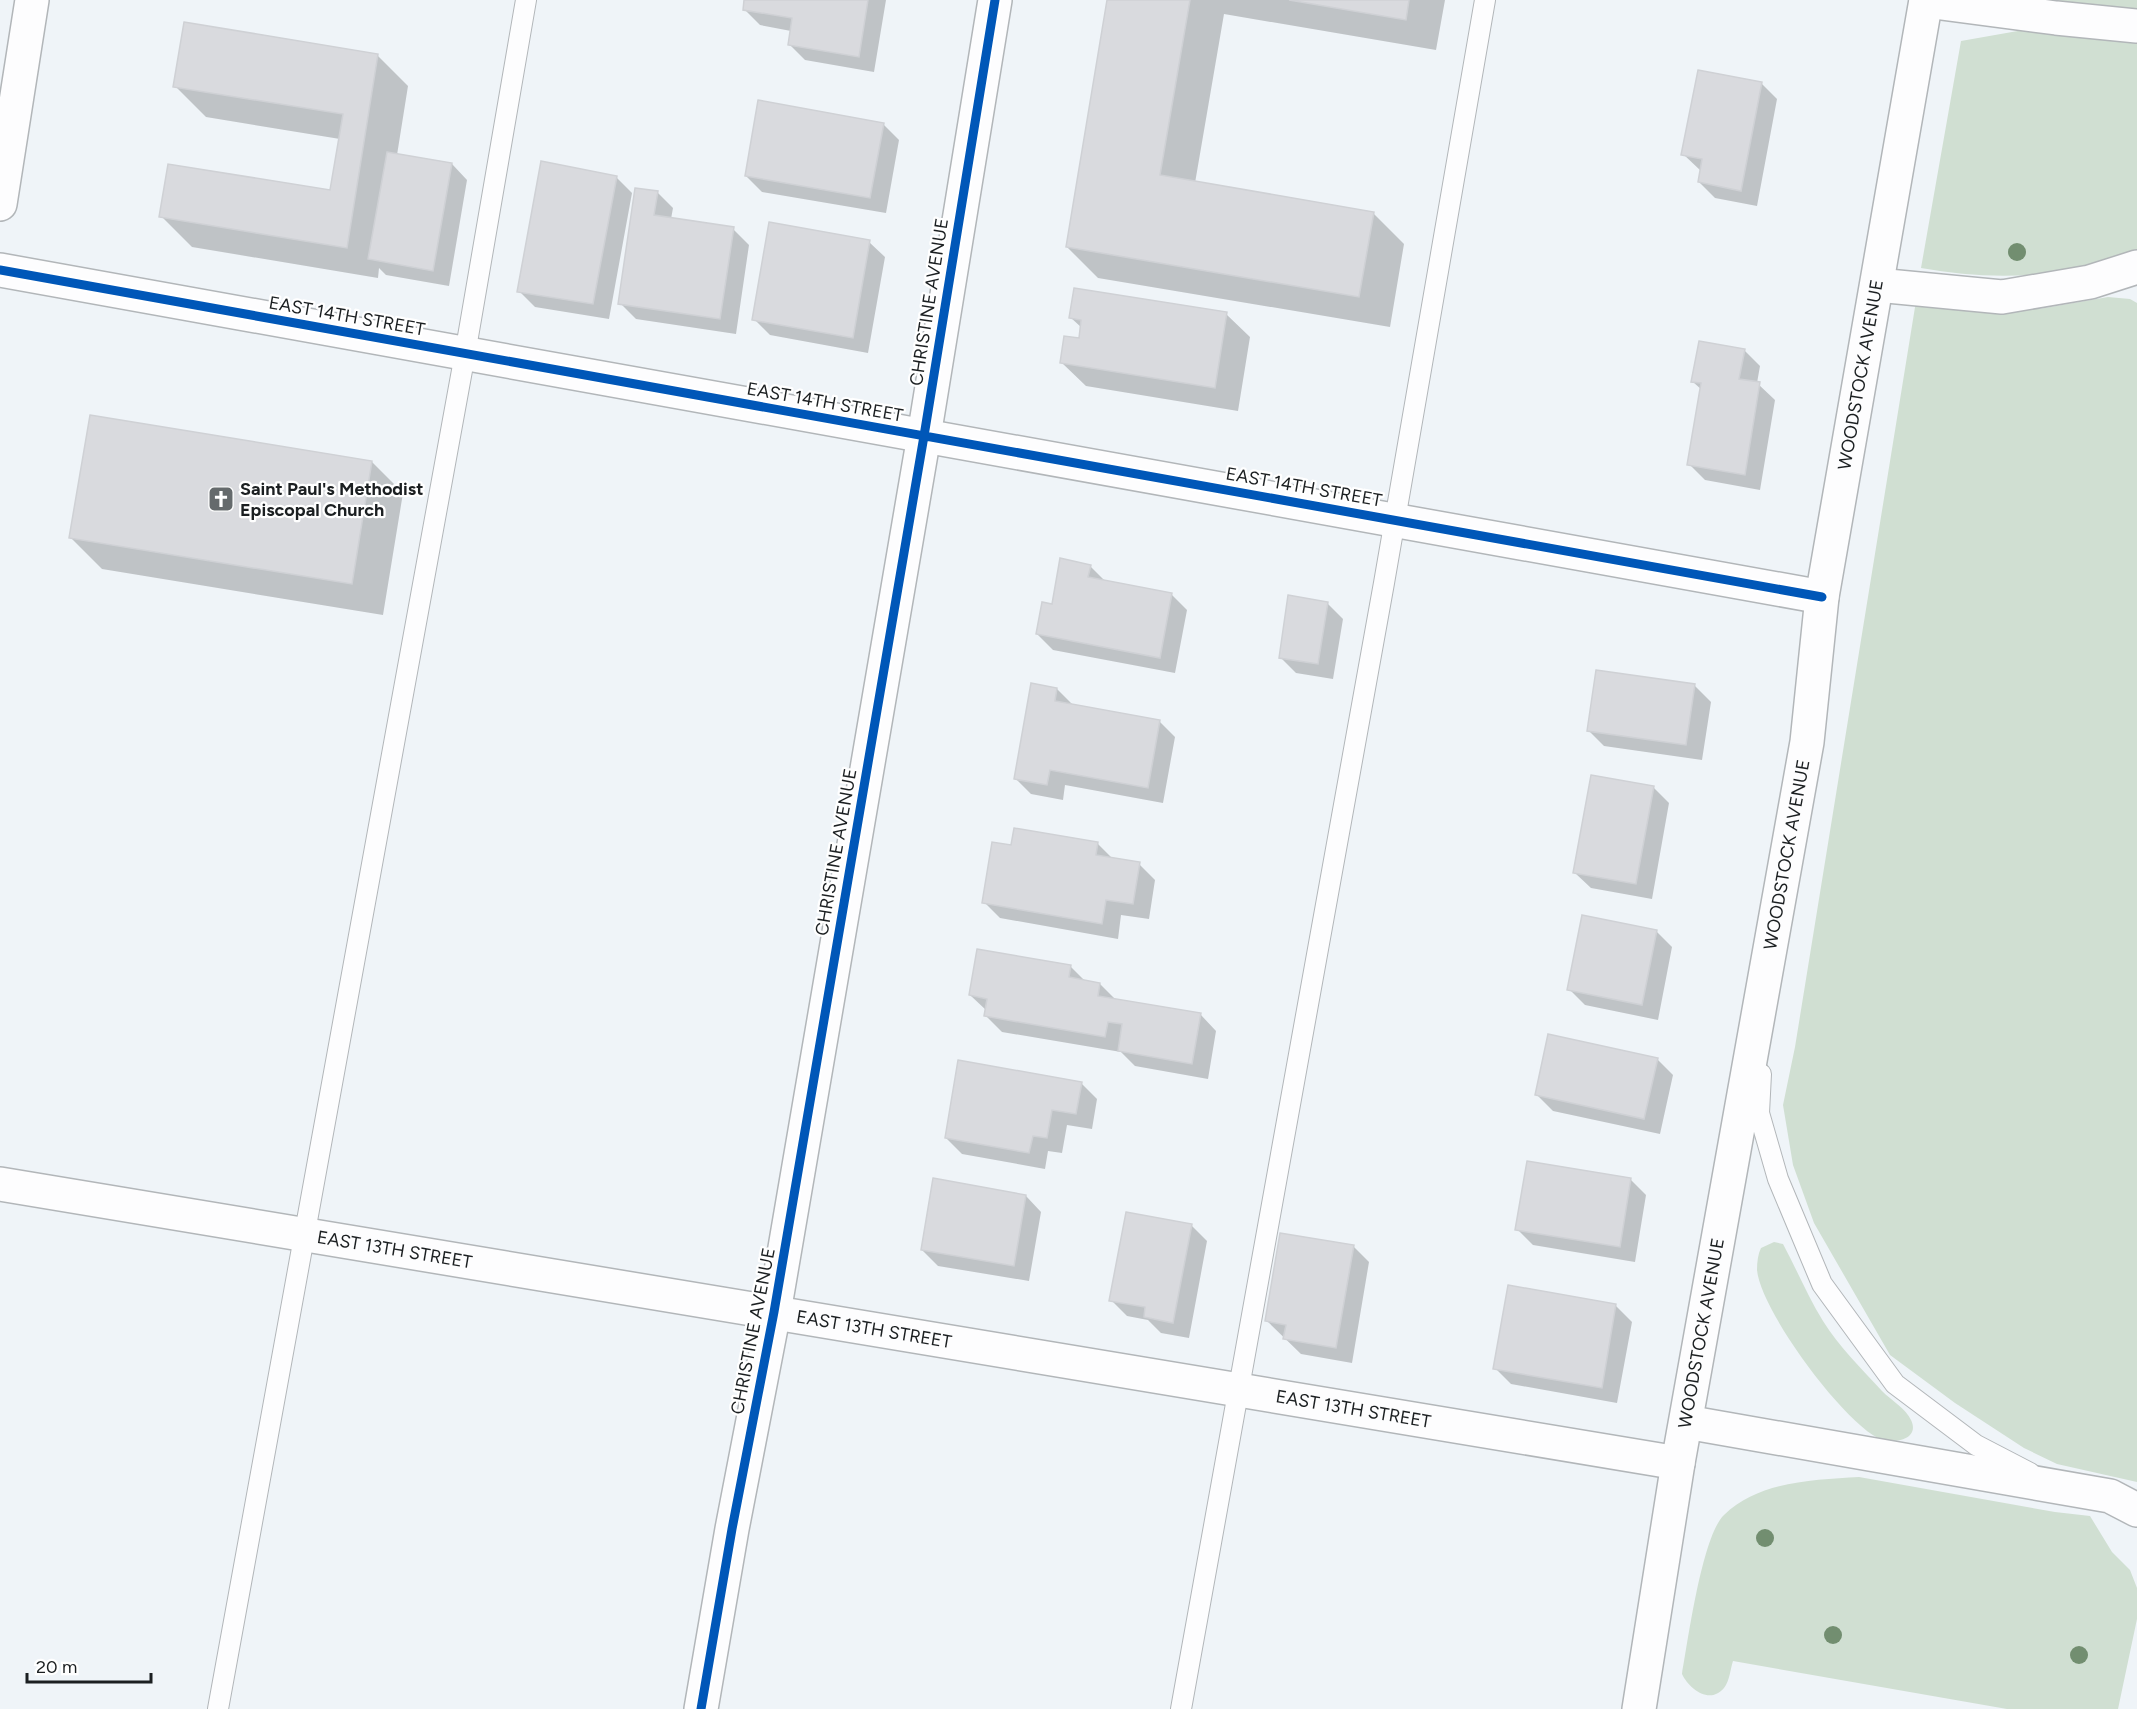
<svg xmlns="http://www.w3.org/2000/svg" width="2137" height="1709" viewBox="0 0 2137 1709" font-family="Figtree,sans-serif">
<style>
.green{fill:#d0dfd2}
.shadow{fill:#0003}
.building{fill:#d9dade;stroke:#cfd1d5;stroke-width:1.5}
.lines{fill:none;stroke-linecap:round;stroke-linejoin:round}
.lane-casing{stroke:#b2b6b9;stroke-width:22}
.street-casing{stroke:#b2b6b9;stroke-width:36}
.secondary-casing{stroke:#b2b6b9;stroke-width:36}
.lane{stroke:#fdfdfe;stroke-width:20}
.street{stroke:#fdfdfe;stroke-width:33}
.secondary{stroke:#fdfdfe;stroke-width:33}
.cycleway-casing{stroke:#fff;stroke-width:13}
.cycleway{stroke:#0057b8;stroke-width:9}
.tree{fill:#728e70}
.labels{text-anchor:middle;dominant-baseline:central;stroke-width:4.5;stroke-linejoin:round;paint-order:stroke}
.street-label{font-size:18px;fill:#1b1f21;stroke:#fff}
.poi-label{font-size:18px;font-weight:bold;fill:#1b1f21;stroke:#fff;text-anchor:start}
</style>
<rect width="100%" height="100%" fill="#eff4f8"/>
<path class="green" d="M2010,0h127v14z
M2029,29l108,10v213c-21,5 -42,13 -63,17 -51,10 -102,8 -153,-1l40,-227z
M2108,297l22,2 7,4v1179l-80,-18 -33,-16 -69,-45 -65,-48 -76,-132 -21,-58 -10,-60 12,-58 121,-746 48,7 75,1z
M1774,1242l9,2c14,26 25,53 40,77 16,26 39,48 59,70 9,9 24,18 29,29 10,21 -21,25 -33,18 -37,-19 -117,-127 -121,-168 0,-8 1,-16 4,-22z
M1859,1477l196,35 35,4 22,36 18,18 7,18v31l-19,90h-111l-274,-48c-3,9 -3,19 -9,27 -14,17 -35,1 -42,-14 6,-33 20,-138 42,-159 35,-34 89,-35 135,-38z"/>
<path class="shadow" d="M746,0h140l-12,72 -69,-12 -16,-16 2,-13 -31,-6 -16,-16z
M1109,0h336l-9,50 -212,-36 -29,169 178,30 31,31 -14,83 -292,-49 -31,-31z
M377,55l31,31 -11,69 55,9 15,16 -18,106 -63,-11 -7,-7 -1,10 -186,-31 -31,-31 170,-24 9,-53 -134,-22 -31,-31z
M1761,83l16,16 -20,107 -42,-8 -16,-16 2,-11 -18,-17z
M883,124l16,16 -13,73 -124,-21 -16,-16z
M616,177l16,16 -23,126 -74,-12 -16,-16z
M657,192l16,16 -2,11 62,10 16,16 -13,89 -100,-15 -16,-16z
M869,242l16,15 -17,96 -98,-18 -16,-16z
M1226,314l24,23 -12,74 -152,-25 -24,-23 18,-23 2,-12 -12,-11z
M1744,350l16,16 -3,17 18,17 -15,90 -55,-10 -16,-16 13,-74 -9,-8z
M372,462l31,31 -20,122 -281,-46 -31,-31z
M1090,566l16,16 65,12 16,16 -12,63 -122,-23 -16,-16 16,-28z
M1327,603l16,16 -10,60 -37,-6 -16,-16z
M1695,686l16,16 -9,58 -98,-14 -16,-16z
M1057,689l16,16 86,16 16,16 -12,66 -98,-18 -2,15 -32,-6 -16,-16z
M1653,787l16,16 -17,96 -61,-11 -16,-15z
M1098,844l15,15 26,5 16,16 -6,39 -28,-4 -3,24 -118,-21 -16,-16 29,-55z
M1656,931l16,16 -14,73 -73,-15 -16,-16z
M1070,966l16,16 14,2 16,16 85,15 15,16 -8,48 -73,-13 -14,-14 -119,-20 -16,-16 1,-5 -17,-16z
M1657,1059l16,16 -13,59 -107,-23 -16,-16z
M1081,1083l16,16 -5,30 -25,-4 -5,28 -14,-2 -3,18 -83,-15 -16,-16z
M1630,1179l16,16 -11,67 -102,-17 -16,-16z
M1026,1196l15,16 -12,69 -91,-15 -16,-16z
M1191,1225l16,16 -18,97 -28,-5 -13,-13 -21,-4 -16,-16z
M1353,1246l16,16 -17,101 -51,-9 -34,-33z
M1616,1306l16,16 -15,81 -106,-19 -16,-16z"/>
<path class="building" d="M744,0h124l-9,57 -71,-12 4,-27 -49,-8z
M1107,0h83l-30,175 214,37 -15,85 -293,-50z
M1289,0h120l-3,20z
M184,22l194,32 -31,194 -188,-31 9,-53 162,26 13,-76 -170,-27z
M1698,70l64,12 -21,109 -43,-9 4,-23 -21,-4z
M758,100l126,23 -14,75 -125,-22z
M387,152l65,11 -19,108 -65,-12z
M541,161l76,15 -24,128 -76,-12z
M635,188l23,3 -4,24 80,12 -14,92 -102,-15z
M769,222l101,18 -17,98 -101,-18z
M1074,288l153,24 -12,76 -155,-25 4,-27 15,2 2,-18 -12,-2z
M1699,341l46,8 -6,30 21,3 -15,93 -58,-10 14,-82 -10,-1z
M90,415l282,46 -20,123 -283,-46z
M1060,558l31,7 -3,12 84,16 -12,65 -124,-24 6,-32 10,2z
M1288,595l40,7 -10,62 -39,-6z
M1596,670l99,14 -9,61 -99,-14z
M1031,683l26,5 -2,13 105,19 -12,68 -98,-18 -3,15 -33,-6z
M1591,775l63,11 -18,98 -63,-11z
M1014,828l84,14 -2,13 44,7 -7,42 -27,-4 -4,24 -120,-21 10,-61 19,3z
M1582,915l75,15 -15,75 -75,-15z
M977,949l94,16 -2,12 31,6 -2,13 103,17 -9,51 -74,-13 4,-27 -14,-2 -3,15 -121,-21 3,-17 -18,-4z
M1548,1034l110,24 -14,61 -109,-24z
M958,1060l124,22 -6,32 -24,-4 -5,28 -14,-2 -4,17 -84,-15z
M1527,1161l104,17 -11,69 -105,-17z
M933,1178l93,17 -12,71 -93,-16z
M1126,1212l66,12 -19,99 -29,-6 1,-10 -36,-6z
M1280,1233l74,12 -18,103 -53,-9 3,-14 -21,-4z
M1508,1285l108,19 -14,84 -109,-19z"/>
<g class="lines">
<g class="lane-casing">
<path id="lane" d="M1761,1074l-2,39 19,66 44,105 73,100 81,61 54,28
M218,1709l247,-1355 61,-354
M1181,1709l203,-1126 101,-583"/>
</g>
<g class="street-casing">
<g id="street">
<path d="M1926,1l130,17 81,8"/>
<path d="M0,204l32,-204"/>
<path d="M1877,285l125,12 88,-15 47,-15"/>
<path id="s1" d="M0,1184l1678,279"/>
<path d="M1686,1422l424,74 27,14"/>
<path d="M701,1709l31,-180 42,-217 150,-876 71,-436"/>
</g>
</g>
<g class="secondary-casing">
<g id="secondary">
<path d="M0,270l1822,327"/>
<path id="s2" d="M1639,1709l39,-246 129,-721 15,-145 104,-597"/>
</g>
</g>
<use href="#lane" class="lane"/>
<use href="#street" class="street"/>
<use href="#secondary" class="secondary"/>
<g class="cycleway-casing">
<path id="cycleway" d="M0,270l1822,327
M701,1709l31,-180 42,-217 150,-876 71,-436"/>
</g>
<use href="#cycleway" class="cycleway"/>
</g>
<g class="tree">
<circle cx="2017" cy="252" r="9"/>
<circle cx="1765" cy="1538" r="9"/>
<circle cx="1833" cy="1635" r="9"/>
<circle cx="2079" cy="1655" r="9"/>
</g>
<defs>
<g id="church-square" transform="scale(1.35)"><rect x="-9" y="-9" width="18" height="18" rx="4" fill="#656a6c" stroke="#fff"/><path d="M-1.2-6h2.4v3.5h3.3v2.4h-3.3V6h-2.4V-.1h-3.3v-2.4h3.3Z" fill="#fff"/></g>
</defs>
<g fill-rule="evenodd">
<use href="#church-square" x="221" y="499"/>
</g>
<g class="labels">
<g class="street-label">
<text transform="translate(929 302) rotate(-81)">CHRISTINE AVENUE</text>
<text transform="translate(347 316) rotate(10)">EAST 14TH STREET</text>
<text stroke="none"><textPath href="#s2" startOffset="1353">WOODSTOCK AVENUE</textPath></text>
<text transform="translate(825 402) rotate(10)">EAST 14TH STREET</text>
<text transform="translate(1304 487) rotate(10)">EAST 14TH STREET</text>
<text transform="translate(836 852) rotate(-80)">CHRISTINE AVENUE</text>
<text stroke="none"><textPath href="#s2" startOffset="867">WOODSTOCK AVENUE</textPath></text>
<text stroke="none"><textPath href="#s1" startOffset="400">EAST 13TH STREET</textPath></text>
<text stroke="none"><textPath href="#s1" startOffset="886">EAST 13TH STREET</textPath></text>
<text transform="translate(753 1331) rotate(-79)">CHRISTINE AVENUE</text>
<text stroke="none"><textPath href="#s2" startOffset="381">WOODSTOCK AVENUE</textPath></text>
<text stroke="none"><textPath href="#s1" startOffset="1372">EAST 13TH STREET</textPath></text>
</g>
<g class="poi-label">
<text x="240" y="489">Saint Paul's Methodist<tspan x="240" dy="21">Episcopal Church</tspan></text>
</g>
</g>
<path d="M27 1673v9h124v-9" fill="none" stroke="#1b1f21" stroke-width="3"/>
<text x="36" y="1673" font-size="18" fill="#1b1f21" stroke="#ffffff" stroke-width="4.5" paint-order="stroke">20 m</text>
</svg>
